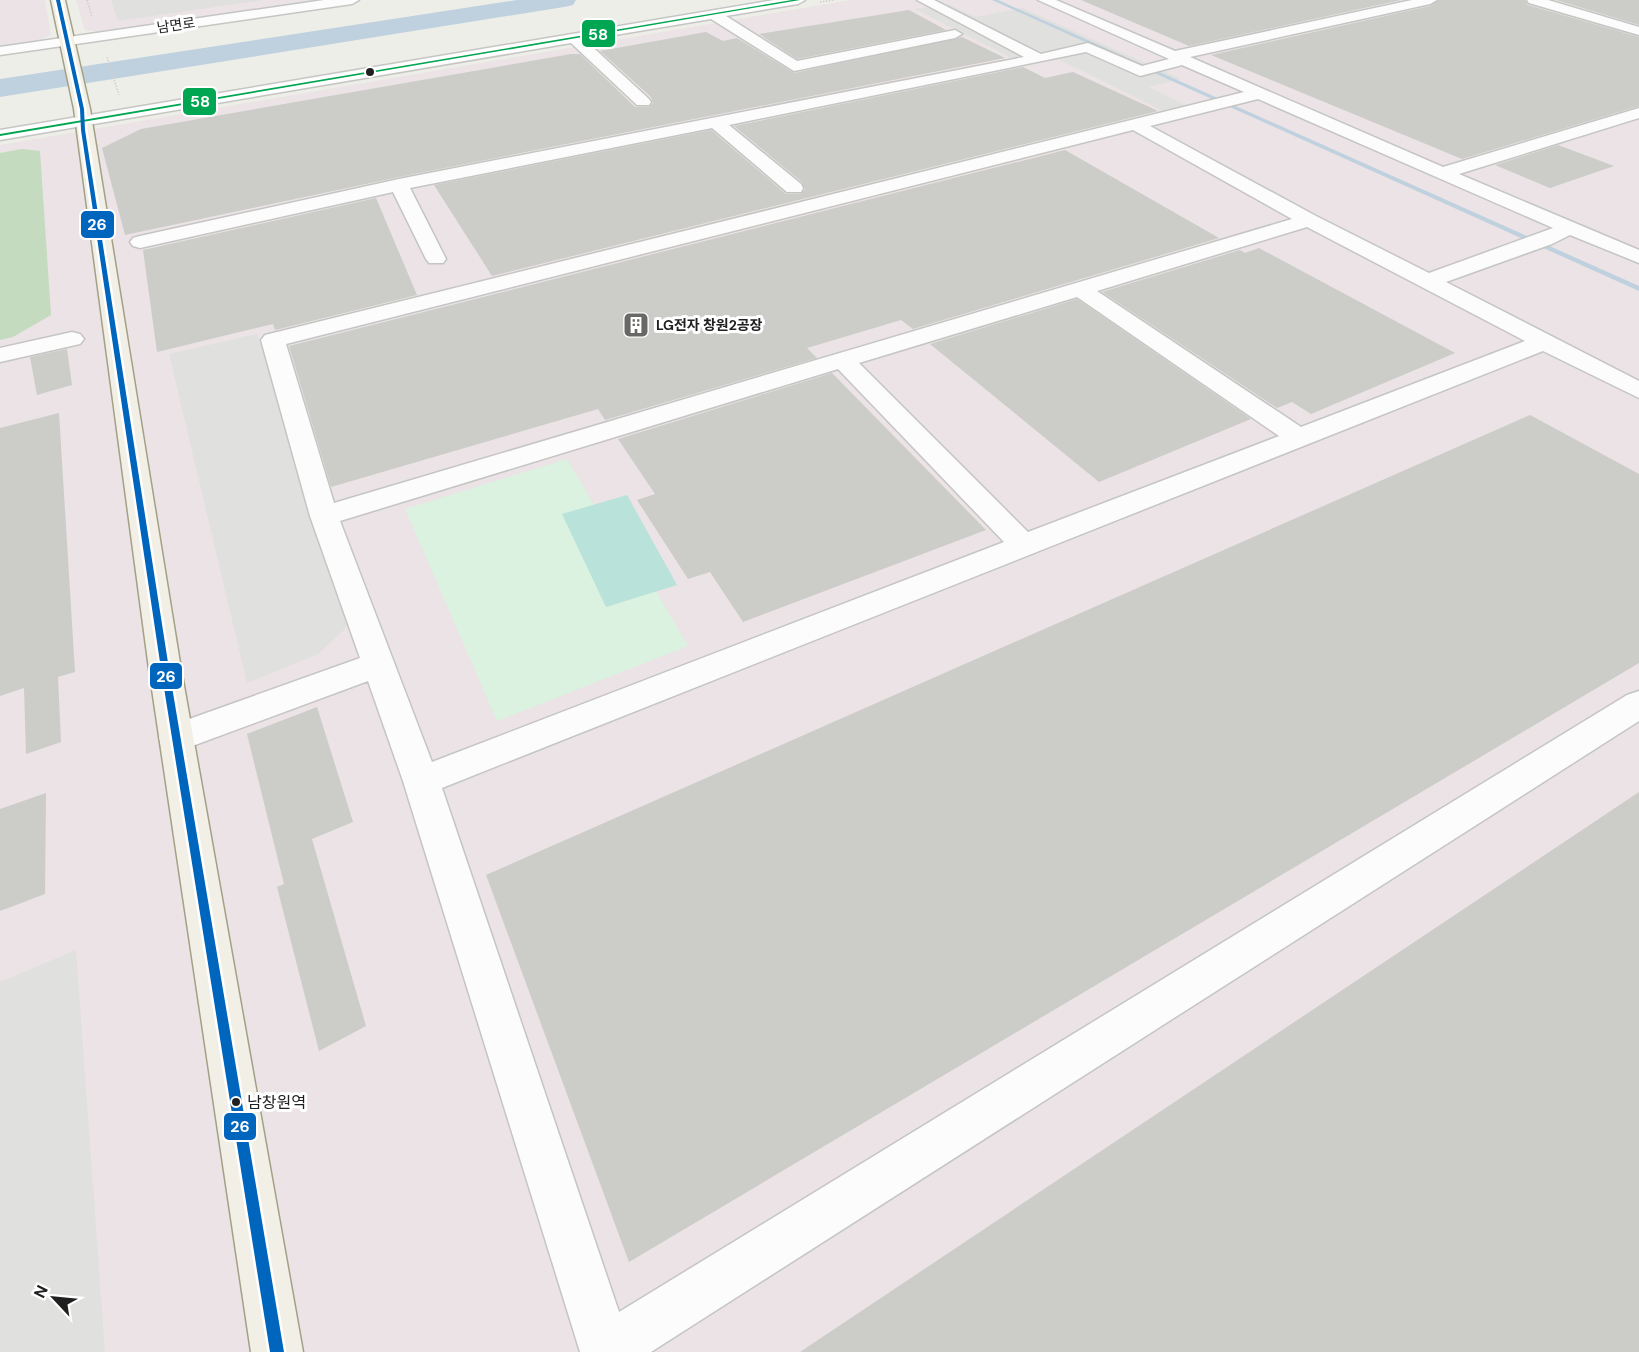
<svg xmlns="http://www.w3.org/2000/svg" width="1639" height="1352" viewBox="0 0 1639 1352" font-family="'DM Sans','Noto Sans KR',sans-serif">
<style>
.industrial{fill:#ebe3e5}
.forest{fill:#c4dbc0}
.park{fill:#daf2df}
.pitch{fill:#b8e2da}
.parking{fill:#e0e0de}
.lines{fill:none;stroke-linecap:round;stroke-linejoin:round}
.stream{fill:#bfd1de;fill-rule:evenodd}
.river{fill:#bfd1de;fill-rule:evenodd}
.building{fill:#ccccc9}
.minor-casing{stroke:#c5c5c3;stroke-width:3}
.major-casing{stroke:#a3a087;stroke-width:3}
.path{stroke:#d6cdc9;stroke-width:1.5;stroke-dasharray:1.5 1.5;stroke-linecap:butt}
.minor{fill:#fcfcfc;fill-rule:evenodd}
.major{fill:#f1efe6;fill-rule:evenodd}
.bus-1-casing{stroke:#fff;stroke-width:5}
.bus-2-casing{stroke:#fff;stroke-width:5}
.bus-1{fill:#00a651;fill-rule:evenodd}
.bus-2{fill:#0065bd;fill-rule:evenodd}
.bus-dot{fill:#202020;stroke:#fff;stroke-width:2}
.labels{text-anchor:middle;dominant-baseline:central;stroke-width:6;stroke-linejoin:round;paint-order:stroke}
.far-street-label{font-size:14px;fill:#202020;stroke:#fff}
.far-poi-label{font-size:14px;font-weight:bold;fill:#202020;stroke:#fff;text-anchor:start}
.near-bus-label{font-size:16px;fill:#202020;stroke:#fff;text-anchor:start}
.line-badge{stroke:#fff;stroke-width:2}
.badge-label{font-size:16px;text-anchor:middle;font-weight:bold;fill:#fff}
</style>
<rect width="100%" height="100%" fill="#eeeee9"/>
<path class="industrial" d="M0,0h45l6,35 -11,5 -40,7z
M76,0h254l-230,32 -15,-2z
M850,0h789v1352h-1639v-1207z"/>
<path class="forest" d="M22,149l18,2 11,164 -38,22 -13,3v-187z"/>
<path class="park" d="M567,459l27,46 -31,9 43,93 50,-16 32,55 -191,75 -92,-212z"/>
<path class="pitch" d="M627,495l50,90 -71,22 -44,-93z"/>
<path class="parking" d="M111,0h152l-145,21z
M948,4l28,13 46,-9 159,71 -32,8 36,18 -22,6 -117,-58 -31,7 -100,-51z
M257,334l93,284 -6,12 -26,24 -71,29 -78,-329z
M76,950l29,402h-105v-370z"/>
<g class="lines">
<path class="stream" d="M992,0h6l641,286v5z"/>
<path class="river" d="M517,0h59l-3,5 -9,2 -564,90v-18z"/>
</g>
<path class="building" d="M1081,0h320l-212,46z
M1439,0h86l3,5 111,32v69l-177,53 -251,-104 219,-49z
M1556,0h83v25z
M909,10l37,20 -149,29 -38,-25z
M706,32l17,9 14,-3 57,35 168,-36 43,21 -606,119 -274,58 -23,-87 39,-19 430,-75h9l55,53h14l4,-4 -2,-6 -51,-46z
M1023,67l22,11 28,-6 85,39 -666,165 -58,-91 277,-55 75,64h15l4,-5 -3,-7 -68,-56z
M1558,145l56,21 -64,22 -55,-23z
M1065,150l154,88 -306,91 -12,-9 -94,28 10,10 -212,62 -7,-11 -267,78 -42,-141z
M376,198l41,97 -142,35 -2,-6 -116,28 -14,-102z
M1259,248l196,105 -144,61 -19,-12 -15,6 -175,-116 138,-42 5,3z
M1077,299l174,120 -152,63 -169,-138z
M67,349l5,36 -35,10 -7,-38z
M832,373l154,157 -243,92 -33,-50 -22,7 -51,-79 18,-6 -37,-55z
M59,413l16,259 -17,5 3,65 -35,12 -2,-66 -24,8v-268z
M1530,415l109,59v189l-1010,599 -143,-387z
M317,707l36,115 -41,17 54,187 -47,25 -42,-164 7,-3 -37,-150z
M1639,792v560h-839z
M46,793l-1,101 -45,17v-102z"/>
<g class="lines">
<g class="minor-casing">
<path id="minor" d="M324,0h35l-7,4 -352,51v-8z
M774,0h31l-7,4 -72,12 71,45 158,-31 7,4 -7,4 -161,33 -83,-52 -126,21 64,59 2,3 -2,3h-12l-66,-62 -571,97v-10z
M917,0h17l107,54 47,-11 54,23 27,-7 -131,-59h18l119,51 237,-51h25l-7,4 -240,53 253,110 196,-59v10l-180,56 180,76v13l-69,-28 -18,9 -106,38 193,99v17l-96,-47 -1101,437 177,524 1008,-617 12,-4v30l-988,631h-71l-177,-571 -35,-100 -192,71 -12,-4 -5,-10 5,-10 196,-70 -50,-142 -49,-176 4,-5 979,-243 -62,-27 -42,11 -54,-24 -357,73 72,59 2,4 -2,4h-14l-75,-64 -302,60 36,71 -3,4h-14l-3,-4 -33,-67 -253,56 -7,-2 -3,-4 3,-4 7,-2 259,-57 625,-122zM1258,99l295,129 -124,45 -113,-57 -166,-90zM1133,130l159,89 -958,284 -48,-159zM1307,227l218,114 -224,86 -204,-136zM1077,297l202,139 -251,96 -169,-169zM838,369l166,173 -572,220 -92,-241z
M1527,0h21l91,27v8l-110,-32z
M72,332l8,2 4,5 -4,5 -80,18v-14z"/>
</g>
<g class="major-casing">
<path id="major" d="M51,0h14l25,109 91,560 122,683h-52l-102,-683 -75,-560z"/>
</g>
<path class="path" d="M87,0l5,17
M820,2l14,-2
M107,57l12,38"/>
<use href="#minor" class="minor"/>
<use href="#major" class="major"/>
<g class="bus-1-casing">
<path id="bus-1" d="M792,0h8l-800,136v-2z"/>
</g>
<g class="bus-2-casing">
<path id="bus-2" d="M56,0h4l24,109 1,21 84,539 115,683h-14l-109,-683 -80,-539 -1,-21z"/>
</g>
<use href="#bus-1" class="bus-1"/>
<use href="#bus-2" class="bus-2"/>
</g>
<defs>
<g id="building-square" transform="scale(1.35)"><rect x="-9" y="-9" width="18" height="18" rx="4" fill="#686866" stroke="#fff"/><path d="M-4-6H4V6H1V3H-1V6H-4ZM-2.5-4.3h1.7v1.8h-1.7ZM.8-4.3h1.7v1.8H.8ZM-2.5-1h1.7V.8h-1.7ZM.8-1h1.7V.8H.8Z" fill="#fff"/></g>
</defs>
<g fill-rule="evenodd">
<use href="#building-square" x="636" y="325"/>
</g>
<g class="bus-dot">
<circle cx="370" cy="72" r="5"/>
<circle cx="236" cy="1102" r="5"/>
</g>
<g class="labels">
<g class="far-street-label">
<text transform="translate(176 25) rotate(-8)">남면로</text>
</g>
<g class="far-poi-label">
<text x="656" y="325">LG전자 창원2공장</text>
</g>
<g class="near-bus-label">
<text x="247" y="1102">남창원역</text>
</g>
</g>
<g class="line-badge">
<rect x="581" y="19" width="35" height="29" rx="6" fill="#00a651"/>
<rect x="182" y="87" width="35" height="29" rx="6" fill="#00a651"/>
<rect x="80" y="210" width="35" height="29" rx="6" fill="#0065bd"/>
<rect x="149" y="662" width="34" height="28" rx="6" fill="#0065bd"/>
<rect x="223" y="1112" width="34" height="29" rx="6" fill="#0065bd"/>
</g>
<g class="badge-label">
<text x="598" y="40">58</text>
<text x="200" y="107">58</text>
<text x="97" y="230">26</text>
<text x="166" y="682">26</text>
<text x="240" y="1132">26</text>
</g>
<g transform="translate(54 1298) rotate(296)" stroke="#ffffff" stroke-width="4.5" paint-order="stroke">
<path d="M0-4.5L10 22L0 15L-10 22Z" fill="#202020"/>
<text y="-9" font-size="16" font-weight="bold" text-anchor="middle" fill="#202020">N</text>
</g>
</svg>
